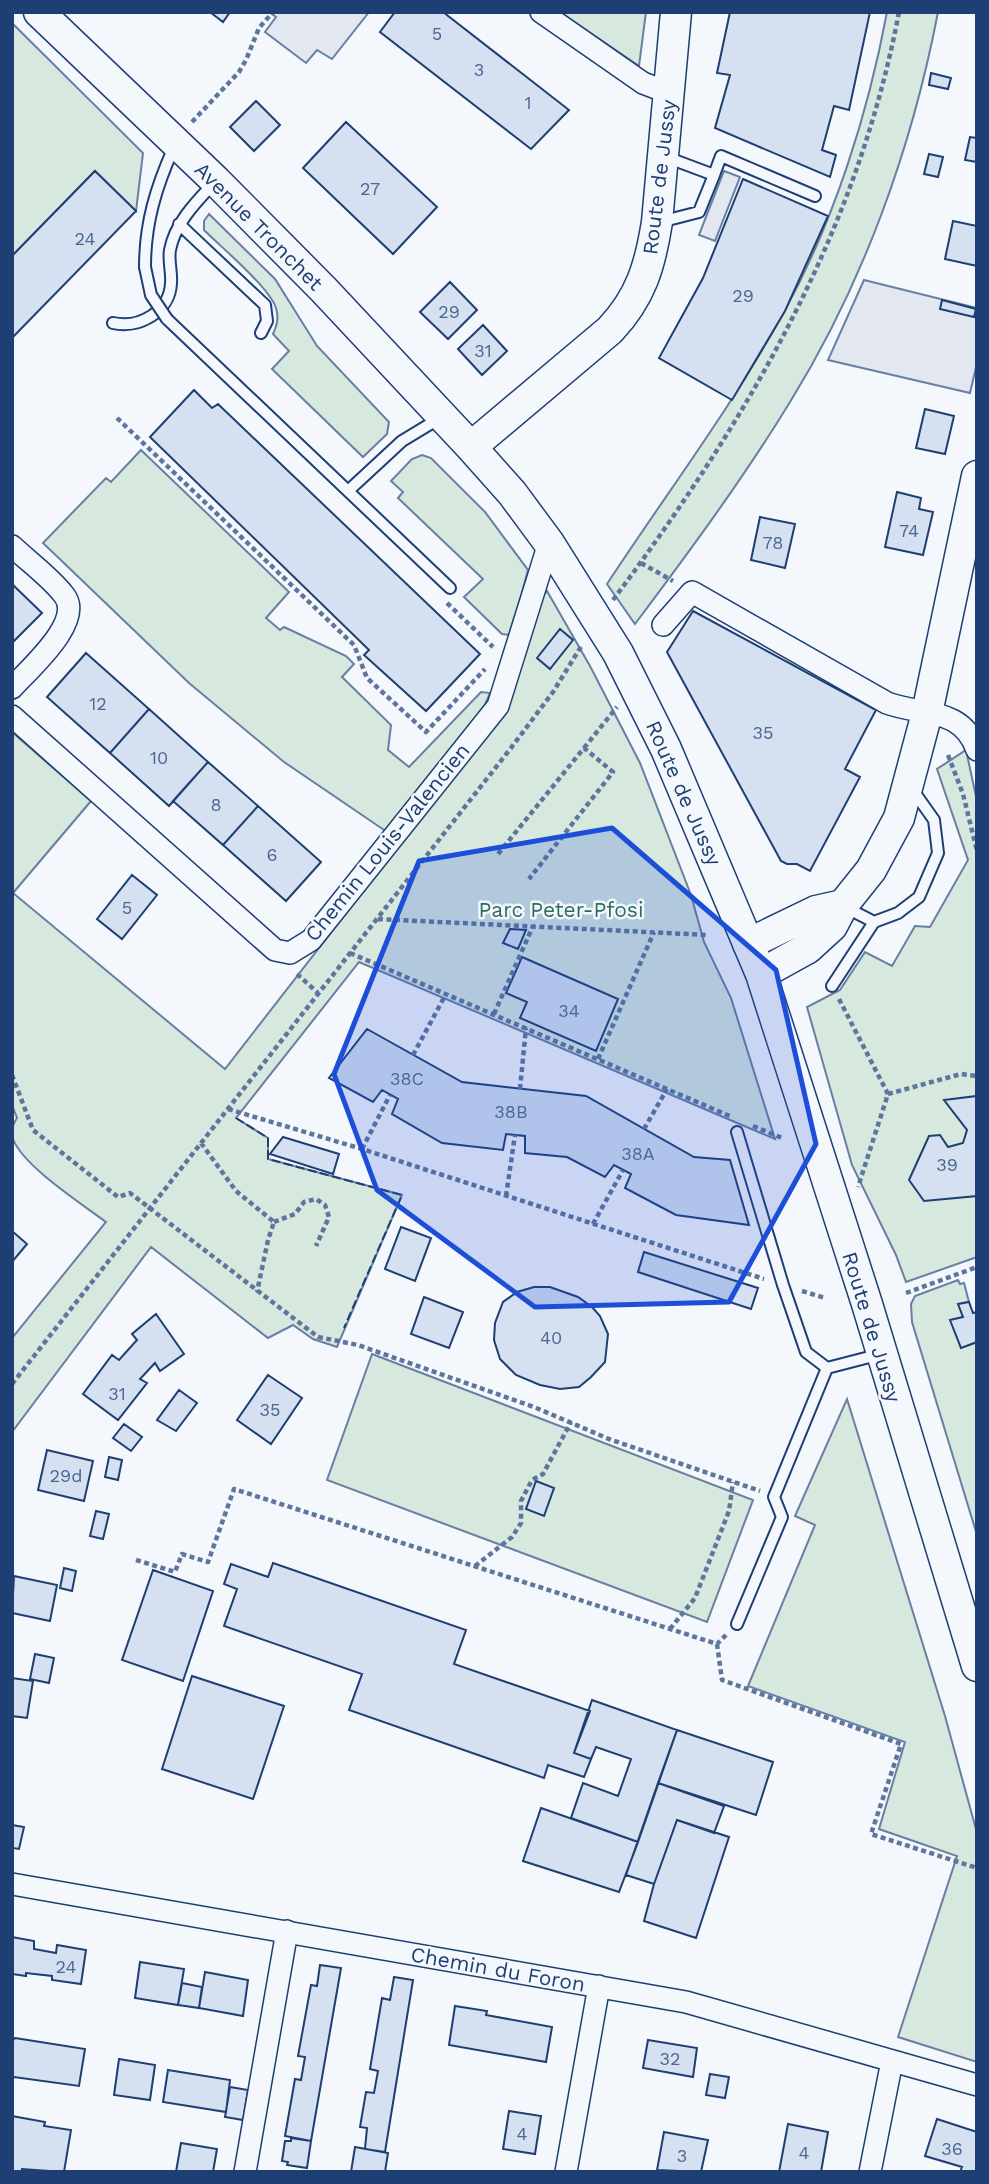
<svg xmlns="http://www.w3.org/2000/svg" width="989" height="2184" viewBox="0 0 989 2184" font-family="'Work Sans',sans-serif">
<style>
.green{fill:#d7e8df;stroke:#687fa3;stroke-width:2}
.parking{fill:#e3e8f0;stroke:#687fa3;stroke-width:2}
.building{fill:#d5e0f0;stroke:#1d3f73;stroke-width:2}
.lines{fill:none;stroke-linecap:round;stroke-linejoin:round}
.lane-casing{stroke:#1d3f73;stroke-width:14}
.street-casing{stroke:#1d3f73;stroke-width:24}
.secondary-casing{stroke:#1d3f73;stroke-width:33}
.path{stroke:#5e769c;stroke-width:4.5;stroke-dasharray:5 3.5;stroke-linecap:butt}
.lane{stroke:#f4f7fb;stroke-width:10}
.street{stroke:#f4f7fb;stroke-width:21}
.secondary{stroke:#f4f7fb;stroke-width:30}
.lane-bridge-casing{stroke:#1d3f73;stroke-width:14;stroke-linecap:butt}
.lane-bridge{stroke:#f4f7fb;stroke-width:10}
.fence{stroke:#1d3f73;stroke-width:2;stroke-dasharray:9 3.5;stroke-linecap:butt}
.marked{fill:#1d4ed8;fill-opacity:0.2;stroke:#1d4ed8;stroke-width:5;stroke-linejoin:round}
.labels{text-anchor:middle;dominant-baseline:central;stroke-width:5;stroke-linejoin:round;paint-order:stroke}
.number-label{font-size:18px;fill:#4b6792}
.street-label{font-size:21px;fill:#1d3f73;stroke:#f4f7fb}
.park-label{font-size:21px;fill:#2c6c60;stroke:#f4f7fb}
</style>
<rect width="100%" height="100%" fill="#f4f7fb"/>
<path class="green" d="M560,12h86l-7,54z
M887,12h51c-26,136 -75,272 -148,390 -47,77 -101,150 -155,222l-28,-40c59,-90 125,-177 177,-272 50,-91 84,-198 103,-300z
M12,23l131,130 -7,58 -41,-40 -83,85z
M209,214l66,65 42,67 72,76 -2,12 -24,23 -91,-88 17,-18 -16,-17c4,-9 6,-16 3,-26 -7,-21 -55,-61 -72,-78v-9z
M141,450l148,142 -23,26 14,12 4,-3 62,29 8,8 -12,13 49,48 -3,25 21,17 72,-75 9,1 -6,14 -97,125 -103,-70 -95,-79 -146,-140 63,-65 5,4z
M422,455l9,3 54,54 43,58 -17,65 -9,-1 -38,-37 19,-18 -85,-81 5,-6 -12,-11 21,-22z
M547,591l43,75 50,97 51,132 13,47 27,56 44,141 -416,-177 -123,156 32,20v21l134,36 -65,152 -24,-8 -20,-14 -25,13 -117,-91 -139,185v-94l94,-116c-24,-18 -83,-56 -93,-83 -3,-8 0,-15 4,-21l-5,-13v-373l79,69 -78,92 212,176 268,-345 49,-128z
M966,750l11,51v456l-71,25 -10,-27 -44,-90 -45,-158 33,-17 25,-38 27,14 23,-40 15,1 38,-67 -31,-91z
M958,1280l2,4 4,-1 5,19 -10,2 4,13 -12,3 10,28 16,-6v193l-65,-213 -1,-18 4,-8z
M372,1354l381,146 -46,122 -380,-142z
M847,1399l98,317 32,117v229l-79,-25 59,-181 -78,-27 26,-87 -157,-56 67,-161 -20,-9z"/>
<path class="parking" d="M269,12h100l-37,47 -15,-9 -11,13 -41,-31 11,-15z
M724,171l16,6 -25,64 -16,-6z
M864,280l113,28v55l-7,30 -142,-33z"/>
<path class="building" d="M210,12h20l-7,10z
M395,12h48l126,98 -38,39 -151,-117z
M730,12h140l-21,98 -15,-4 -12,44 14,5 -6,22 -115,-49 15,-53 -13,-2z
M931,73l20,5 -3,11 -19,-4z
M256,101l24,24 -26,26 -24,-24z
M346,122l91,85 -44,47 -90,-86z
M970,137l7,1v24l-12,-2z
M929,154l14,3 -5,20 -14,-3z
M95,171l41,40 -124,127v-82z
M743,179l85,37 -43,95 -53,89 -73,-42 44,-80z
M953,221l24,5v40l-32,-7z
M450,282l27,28 -29,29 -28,-27z
M942,300l34,9 -2,8 -34,-8z
M483,325l24,26 -25,24 -24,-26z
M194,390l18,18 6,-4 262,250 -54,57 -62,-56 5,-5 -219,-213z
M925,409l29,7 -9,38 -29,-6z
M897,492l24,6 -2,11 14,3 -10,43 -38,-8z
M760,517l35,7 -10,44 -34,-8z
M12,584l30,29 -30,30z
M693,611l183,99 -31,59 15,8 -50,94 -13,-7h-10l-6,-3 -114,-209z
M560,629l13,11 -23,29 -13,-11z
M86,653l63,56 -39,44 -63,-56z
M149,709l59,53 -39,44 -59,-53z
M208,762l50,44 -35,39 -50,-44z
M258,806l63,56 -35,39 -63,-56z
M132,875l25,20 -35,44 -25,-20z
M510,929l16,1 -8,19 -15,-6z
M522,957l96,42 -22,52 -76,-33 7,-16 -21,-9z
M367,1029l95,53 124,14 108,61 36,3 19,65 -73,-10 -51,-27 6,-14 -17,-9 -9,12 -38,-20 -42,-4v-17l-19,-2 -3,16 -61,-7 -50,-29 6,-15 -16,-9 -9,12 -44,-24z
M977,1096v100l-53,5 -15,-21 20,-44 11,-1 8,12 15,-4 4,-13 -23,-30z
M283,1137l56,17 -6,20 -63,-20z
M401,1227l30,11 -16,43 -30,-12z
M12,1231l15,13 -15,18z
M644,1252l114,36 -7,21 -113,-37z
M534,1287h16l28,10 14,10 8,9 8,18 -3,28 -14,15 -12,10 -19,2 -20,-4 -24,-10 -16,-16 -6,-19 1,-17 8,-21 14,-10z
M424,1297l39,15 -14,36 -38,-14z
M969,1302l4,11 4,-1v30l-16,6 -11,-28 13,-3 -5,-13z
M156,1314l28,40 -24,17 -5,-8 -15,16 7,4 -29,37 -35,-26 29,-39 7,5 18,-20 -5,-6z
M268,1375l34,23 -31,46 -34,-24z
M179,1390l18,13 -21,28 -19,-11z
M124,1424l18,13 -11,14 -18,-13z
M47,1450l46,11 -9,40 -46,-11z
M109,1457l13,3 -4,20 -13,-3z
M536,1481l18,7 -10,28 -18,-7z
M96,1511l13,3 -6,25 -13,-3z
M273,1563l193,67 -12,34 136,47 -16,42 17,6 -7,18 -36,-12 -4,13 -195,-68 13,-36 -138,-48 13,-37 -13,-5 7,-20 37,13z
M64,1568l12,3 -4,20 -12,-3z
M153,1570l60,21 -30,90 -61,-21z
M14,1576l43,9 -7,36 -38,-8z
M35,1654l19,4 -5,25 -19,-4z
M192,1676l92,30 -31,93 -91,-30z
M12,1678l21,3 -6,37 -15,-2z
M592,1700l85,30 -39,112 -67,-24 12,-35 35,13 13,-37 -35,-12 -5,12 -17,-6z
M677,1730l96,32 -17,53 -98,-32z
M658,1783l66,23 -10,27 -37,-13 -23,64 -28,-9z
M541,1808l97,34 -19,50 -96,-31z
M677,1820l52,17 -33,101 -52,-17 10,-37z
M12,1825l12,2 -5,22 -7,-1z
M12,1937l22,4v8l22,4 1,-8 29,5 -5,34 -29,-4v-4l-26,-3v3l-14,-2z
M140,1962l44,7 -6,36 -43,-7z
M320,1965l21,3 -30,173 -26,-5 10,-57 6,1 4,-23 -7,-1 13,-71 6,1z
M205,1972l43,8 -5,36 -44,-8z
M394,1977l19,3 -28,172 -20,-3 2,-21 -7,-1 6,-35 8,1 4,-22 -8,-2 12,-71 8,2z
M182,1983l20,4 -3,21 -21,-3z
M455,2006l32,5 -1,4 66,12 -6,35 -97,-17z
M15,2038l70,11 -6,37 -65,-9 -2,2v-38z
M648,2040l49,8 -4,29 -50,-9z
M119,2059l36,6 -5,35 -36,-5z
M168,2070l62,10 -4,32 -63,-10z
M710,2074l19,3 -4,21 -19,-3z
M230,2087l18,3 -5,30 -18,-3z
M509,2111l32,5 -6,38 -32,-5z
M12,2116l33,6 -1,4 27,4 -7,42 -42,-3v3h-10z
M937,2119l40,13v40h-17l2,-5 -37,-11z
M788,2124l40,8 -7,40h-42z
M664,2132l44,8 -7,32 -44,-2z
M291,2138l20,3 -4,27 -20,-3 1,-3 -6,-1 3,-20h6z
M181,2143l36,6 -4,23h-37z
M355,2147l33,6 -3,19h-34z"/>
<g class="lines">
<g class="lane-casing">
<path id="lane" d="M714,175l7,-19 94,40
M660,222l39,-10 15,-37 -48,-18
M179,224l86,81 2,16 -6,12
M145,267c0,-44 11,-80 29,-120
M167,319l283,269
M113,323c27,6 57,-12 58,-40 1,-11 -3,-23 -1,-33 5,-27 26,-48 44,-67
M348,491l54,-50 38,-23
M845,907l29,15 24,-9 21,-16 19,-44 -4,-33 -22,-31
M832,986l42,-64
M737,1132l46,153 23,67 21,16
M737,1624l45,-107 -8,-20 53,-129 54,-14"/>
</g>
<g class="street-casing">
<path id="street" d="M541,12l102,71 26,10
M12,546c17,16 38,31 52,49 21,26 -35,74 -52,93
M663,625l29,-33 195,111c36,13 75,4 90,47
M12,716l263,234 15,3 21,-13 187,-234 51,-163
M12,1884l674,118 291,83
M245,2172l42,-241
M566,2172l33,-186
M870,2172l22,-111"/>
</g>
<g class="secondary-casing">
<path id="secondary" d="M39,12l177,169 108,109 147,157 41,46 37,50 69,110 48,96 95,225 106,330 110,362
M471,447l139,-117c31,-33 40,-64 47,-108l19,-210
M748,944l68,-33 27,-6
M761,974l47,-26 24,-22 11,-21 28,-35 28,-52 28,-105 50,-237"/>
</g>
<path class="path" d="M192,122l47,-50 7,-12 13,-32 14,-16
M117,418l237,227 13,33 59,54 59,-63
M641,563l32,18
M613,600c133,-178 244,-366 286,-588
M447,603l46,44
M584,748l33,-41
M948,755l15,39 14,57
M498,854l86,-106 29,24 -84,107
M378,919l330,16
M350,953l382,164
M297,974l21,19
M839,999l49,95 -30,93
M494,1014l39,-88
M413,1055l33,-61
M598,1059l56,-127
M12,1075l21,55 85,67 12,-4 188,144 40,8 176,62 75,32 151,52
M520,1089l6,-61
M888,1094l73,-20 16,2
M228,1109l134,40 402,130
M753,1126l29,12
M644,1129l23,-40
M201,1143l35,48 38,31 -6,18 -11,52
M362,1149l28,-54
M506,1196l9,-61
M274,1222l21,-8 9,-12 12,-3 9,6 4,12 -13,29
M593,1224l30,-54
M802,1291l23,7
M906,1293l71,-26
M12,1384l499,-636 42,-56 29,-47
M136,1560l39,12 7,-18 26,8 26,-73 483,155 9,-9
M475,1566l37,-29 9,-14v-22l11,-21 11,-6 28,-52
M670,1629l25,-31 34,-87 4,-29
M717,1644l5,36 179,64 -30,90 106,34"/>
<use href="#lane" class="lane"/>
<use href="#street" class="street"/>
<use href="#secondary" class="secondary"/>
<g class="lane-bridge-casing">
<path id="lane-bridge" d="M145,267l6,28 16,24"/>
</g>
<use href="#lane-bridge" class="lane-bridge"/>
<path class="fence" d="M236,1118l32,20v21l134,36 -58,133"/>
</g>
<path class="marked" d="M612,828l164,142 40,174 -87,158 -194,5 -158,-117 -43,-116 85,-213z"/>
<g class="labels">
<g class="number-label">
<text x="437" y="33">5</text>
<text x="479" y="69">3</text>
<text x="528" y="102">1</text>
<text x="370" y="188">27</text>
<text x="85" y="238">24</text>
<text x="743" y="295">29</text>
<text x="449" y="311">29</text>
<text x="483" y="350">31</text>
<text x="909" y="530">74</text>
<text x="773" y="542">78</text>
<text x="98" y="703">12</text>
<text x="763" y="732">35</text>
<text x="159" y="757">10</text>
<text x="216" y="804">8</text>
<text x="272" y="854">6</text>
<text x="127" y="907">5</text>
<text x="569" y="1010">34</text>
<text x="407" y="1078">38C</text>
<text x="511" y="1111">38B</text>
<text x="638" y="1153">38A</text>
<text x="947" y="1164">39</text>
<text x="551" y="1337">40</text>
<text x="117" y="1393">31</text>
<text x="270" y="1409">35</text>
<text x="66" y="1475">29d</text>
<text x="66" y="1966">24</text>
<text x="670" y="2058">32</text>
<text x="522" y="2133">4</text>
<text x="952" y="2148">36</text>
<text x="804" y="2152">4</text>
<text x="682" y="2155">3</text>
</g>
<g class="street-label">
<text transform="translate(659 177) rotate(-83)">Route de Jussy</text>
<text transform="translate(259 226) rotate(45)">Avenue Tronchet</text>
<text transform="translate(684 793) rotate(66)">Route de Jussy</text>
<text transform="translate(387 842) rotate(-51)">Chemin Louis-Valencien</text>
<text transform="translate(872 1327) rotate(73)">Route de Jussy</text>
<text transform="translate(498 1969) rotate(10)">Chemin du Foron</text>
</g>
<g class="park-label">
<text x="561" y="909">Parc Peter-Pfosi</text>
</g>
</g>
<rect width="989" height="2184" fill="none" stroke="#1d3f73" stroke-width="28"/>
</svg>
